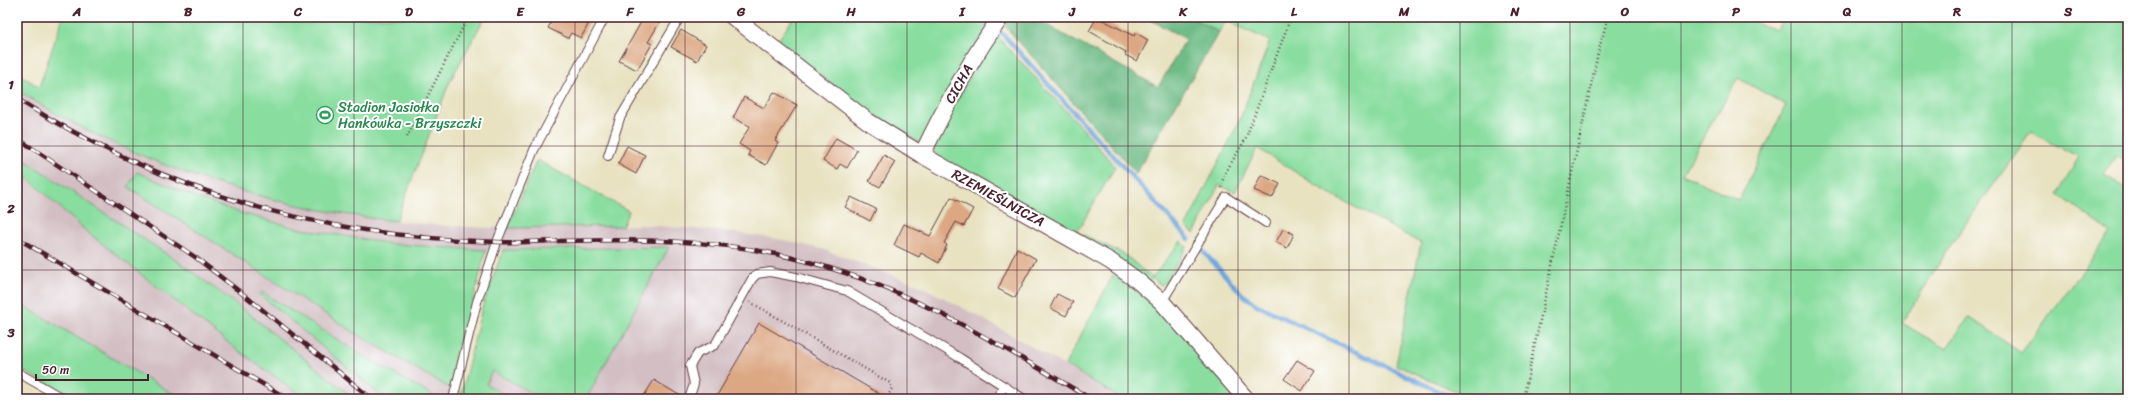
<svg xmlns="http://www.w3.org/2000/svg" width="2145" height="416" viewBox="0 0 2145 416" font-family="Sriracha,sans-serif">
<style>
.industrial{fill:#d2bec3}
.green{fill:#88dd9f;stroke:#697e65;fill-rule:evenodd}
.forest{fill:#6ebc86;stroke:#5c6e58}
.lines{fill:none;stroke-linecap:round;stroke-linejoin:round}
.stream{stroke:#6fa4dc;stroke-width:4.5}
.building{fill:#dca783}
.lane-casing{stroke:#623c42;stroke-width:10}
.street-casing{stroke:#623c42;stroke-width:18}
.path{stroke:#623c42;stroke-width:2.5;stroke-dasharray:1 3;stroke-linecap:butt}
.lane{stroke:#fff;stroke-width:8}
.street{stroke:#fff;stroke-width:16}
.rail-casing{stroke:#4a1f2b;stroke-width:4.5}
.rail{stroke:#fff;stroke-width:3;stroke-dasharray:9;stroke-linecap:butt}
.grid{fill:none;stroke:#4a1f2b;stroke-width:1;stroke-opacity:0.55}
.labels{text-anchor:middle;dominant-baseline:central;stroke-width:4;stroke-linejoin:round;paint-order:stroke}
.street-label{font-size:14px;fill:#4a1f2b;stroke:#fff}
.leisure-label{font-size:14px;fill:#27864d;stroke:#fff;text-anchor:start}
.neatline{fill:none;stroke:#4a1f2b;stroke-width:1.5}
.grid-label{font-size:13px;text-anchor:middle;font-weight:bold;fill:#4a1f2b}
</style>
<rect width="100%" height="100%" fill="#fff"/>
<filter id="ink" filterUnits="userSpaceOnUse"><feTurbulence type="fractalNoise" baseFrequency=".025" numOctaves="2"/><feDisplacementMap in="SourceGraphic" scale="8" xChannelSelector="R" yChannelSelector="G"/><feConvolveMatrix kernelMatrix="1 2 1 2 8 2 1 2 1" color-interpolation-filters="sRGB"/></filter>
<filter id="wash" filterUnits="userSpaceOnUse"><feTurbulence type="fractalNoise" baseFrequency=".012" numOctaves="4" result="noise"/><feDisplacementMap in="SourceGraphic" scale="16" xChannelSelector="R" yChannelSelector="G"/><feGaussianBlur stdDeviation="0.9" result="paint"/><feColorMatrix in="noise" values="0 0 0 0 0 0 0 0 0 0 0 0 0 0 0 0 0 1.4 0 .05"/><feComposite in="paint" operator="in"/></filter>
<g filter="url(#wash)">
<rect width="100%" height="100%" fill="#e8e2c1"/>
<path class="industrial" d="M17,90l76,44 54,25 99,32 122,27 69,7 51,3 156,-3 78,6 56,8 44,10 99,37 57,30 144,83h-536l83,-152 -183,3 -94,-6 -96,-16 -55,-15 -46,-16 -58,-25 -8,15 226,146 112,66h-28l-71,-40 -106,-67 -2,3 125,104h-30l-116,-93 -59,-43 -163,-108z
M17,169l19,19 114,94 85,66 73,51h-126l-165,-97z
M491,371l51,28h-30l-26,-15z"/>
<path class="green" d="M63,17l23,1 399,-1 -35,64 -54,140c-134,-14 -267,-59 -379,-131v-17l22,14z
M794,17h200l-74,126 -47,-28 -96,-73z
M1189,17h558l13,8 17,5 7,-13h344v144l-12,-5 -12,19 24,14v210h-654l-78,-34 25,-122 -92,-50 -72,-45 -22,44 -16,-7 -25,49 -8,-8 52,-102 32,-83 -44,-20 -7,11zM1738,78l48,27 -47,95 -57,-26zM2031,132l48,25 -21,37 53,39 -90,120 -52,-36 -23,32 -44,-26 50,-80z
M994,33l89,96 32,38 -38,65 47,22 28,24 29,-37 6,6 -22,36 -4,2 -9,-7 -3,5 -213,-127 -4,-10z
M17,155l163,108 59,43 116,93h-47l-15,-9 -58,-42 -149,-117 -69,-62z
M537,160l92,51 -7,15 -115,2z
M137,172l58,25 46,16 55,15 96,16 94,6 -35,139 -96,-56 -227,-146z
M669,247l-83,152h-44l-50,-28 -6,13 26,15h-45l-6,-4 21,-87 21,-58z
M1113,275c52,31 87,79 125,124h-116l-57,-34z
M262,292l106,67 71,40h-54l-125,-104z
M17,302l165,97h-110l-55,-32z"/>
<path class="forest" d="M1008,17h24l126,70 28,-48 -41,-22h44l30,15 -83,141 -133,-149z"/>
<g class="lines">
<path class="stream" d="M999,30l190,209
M1201,249l41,45 15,11 198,94"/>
</g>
<g id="blocks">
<path class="building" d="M554,17h38l-11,21 -10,-5 -3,5 -20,-10z
M644,17h19l-15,25 4,2 -15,26 -18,-9z
M1097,17l37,19 2,-3 12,7 -11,21 -12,-6 1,-3 -37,-21z
M681,30l25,15 -9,16 -26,-14z
M774,92l23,13 -22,36 3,2 -12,22 -18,-10 2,-4 -11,-7 11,-18 -17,-8 11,-21 20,11z
M836,138l21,12 -10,18 -7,-4 -3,5 -14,-8z
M627,146l18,9 -9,19 -18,-10z
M884,155l11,7 -15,25 -11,-6z
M1261,175l19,9 -8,14 -18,-8z
M851,197l25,12 -6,12 -25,-14z
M951,197l22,12 -9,17 -8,-4 -12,21 3,2 -8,18 -18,-10 -2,4 -25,-12 10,-21 26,12z
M1283,229l11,5 -7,14 -11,-6z
M1017,248l19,11 -21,39 -17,-9z
M1057,294l16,8 -7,14 -16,-8z
M759,323l129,76h-173z
M1297,360l18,11 -13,20 -18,-12z
M654,380l30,18v1h-42z"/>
</g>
</g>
<g filter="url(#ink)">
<use href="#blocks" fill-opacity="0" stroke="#623c42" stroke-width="1"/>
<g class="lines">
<g class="lane-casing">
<path id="lane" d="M608,156l12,-38 60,-101
M1162,302l64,-105 40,26
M17,372l47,27
M453,399l24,-97 20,-60 37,-92 71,-133
M689,399l5,-15 -4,-18 3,-5 5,-8 17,-8 37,-66 5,-5 13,-2 26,5 51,14 113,67 64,41
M996,399l8,-13"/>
</g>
<g class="street-casing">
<path id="street" d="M733,17l136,105 53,33 188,106 28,20 24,21 84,97
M922,155c23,-48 48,-95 79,-138"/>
</g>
<path class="path" d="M407,137l61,-120
M1221,188l3,-13 21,-35 46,-123
M750,302l140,81 2,5 -5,10
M1523,399l75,-346 10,-36"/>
<use href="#lane" class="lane"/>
<use href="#street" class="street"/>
<g class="rail-casing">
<path id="rail" d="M17,99c154,96 300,137 481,143 21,1 41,-1 62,-1 77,-2 158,-2 233,17 111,26 201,84 298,141
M17,138l178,119 53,41 124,101
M17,238l271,161"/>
</g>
<use href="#rail" class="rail"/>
</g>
</g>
<path class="grid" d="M133,17v382M243,17v382M354,17v382M464,17v382M575,17v382M685,17v382M796,17v382M907,17v382M1017,17v382M1128,17v382M1238,17v382M1349,17v382M1460,17v382M1570,17v382M1681,17v382M1791,17v382M1902,17v382M2012,17v382M17,146h2111M17,270h2111"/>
<defs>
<g id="stadium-ring" transform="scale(0.9)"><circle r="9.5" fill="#fff" stroke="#2e9e5b" stroke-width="1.5"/><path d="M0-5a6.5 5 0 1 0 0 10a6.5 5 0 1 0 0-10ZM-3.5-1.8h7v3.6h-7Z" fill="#2e9e5b"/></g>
</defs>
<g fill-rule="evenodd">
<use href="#stadium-ring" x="325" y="115"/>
</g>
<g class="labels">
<g class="street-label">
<text transform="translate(959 84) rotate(-61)">CICHA</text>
<text transform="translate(998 198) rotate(29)">RZEMIEŚLNICZA</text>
</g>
<g class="leisure-label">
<text x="338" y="107">Stadion Jasiołka<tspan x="338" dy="16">Hankówka - Brzyszczki</tspan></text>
</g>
</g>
<rect width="2145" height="416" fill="none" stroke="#fff" stroke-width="44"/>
<path d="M36 374v6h112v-6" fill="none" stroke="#4a1f2b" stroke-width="2"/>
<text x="42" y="374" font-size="12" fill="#4a1f2b" stroke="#ffffff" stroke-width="3" paint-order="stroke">50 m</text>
<rect x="22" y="22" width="2101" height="372" class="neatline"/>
<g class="grid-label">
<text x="77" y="16">A</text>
<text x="188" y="16">B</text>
<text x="298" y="16">C</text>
<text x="409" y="16">D</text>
<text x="520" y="16">E</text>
<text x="630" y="16">F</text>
<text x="741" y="16">G</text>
<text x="851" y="16">H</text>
<text x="962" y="16">I</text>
<text x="1072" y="16">J</text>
<text x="1183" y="16">K</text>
<text x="1294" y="16">L</text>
<text x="1404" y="16">M</text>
<text x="1515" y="16">N</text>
<text x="1625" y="16">O</text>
<text x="1736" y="16">P</text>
<text x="1847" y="16">Q</text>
<text x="1957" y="16">R</text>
<text x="2068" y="16">S</text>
<text x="11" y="89">1</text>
<text x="11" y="213">2</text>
<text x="11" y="337">3</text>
</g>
</svg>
